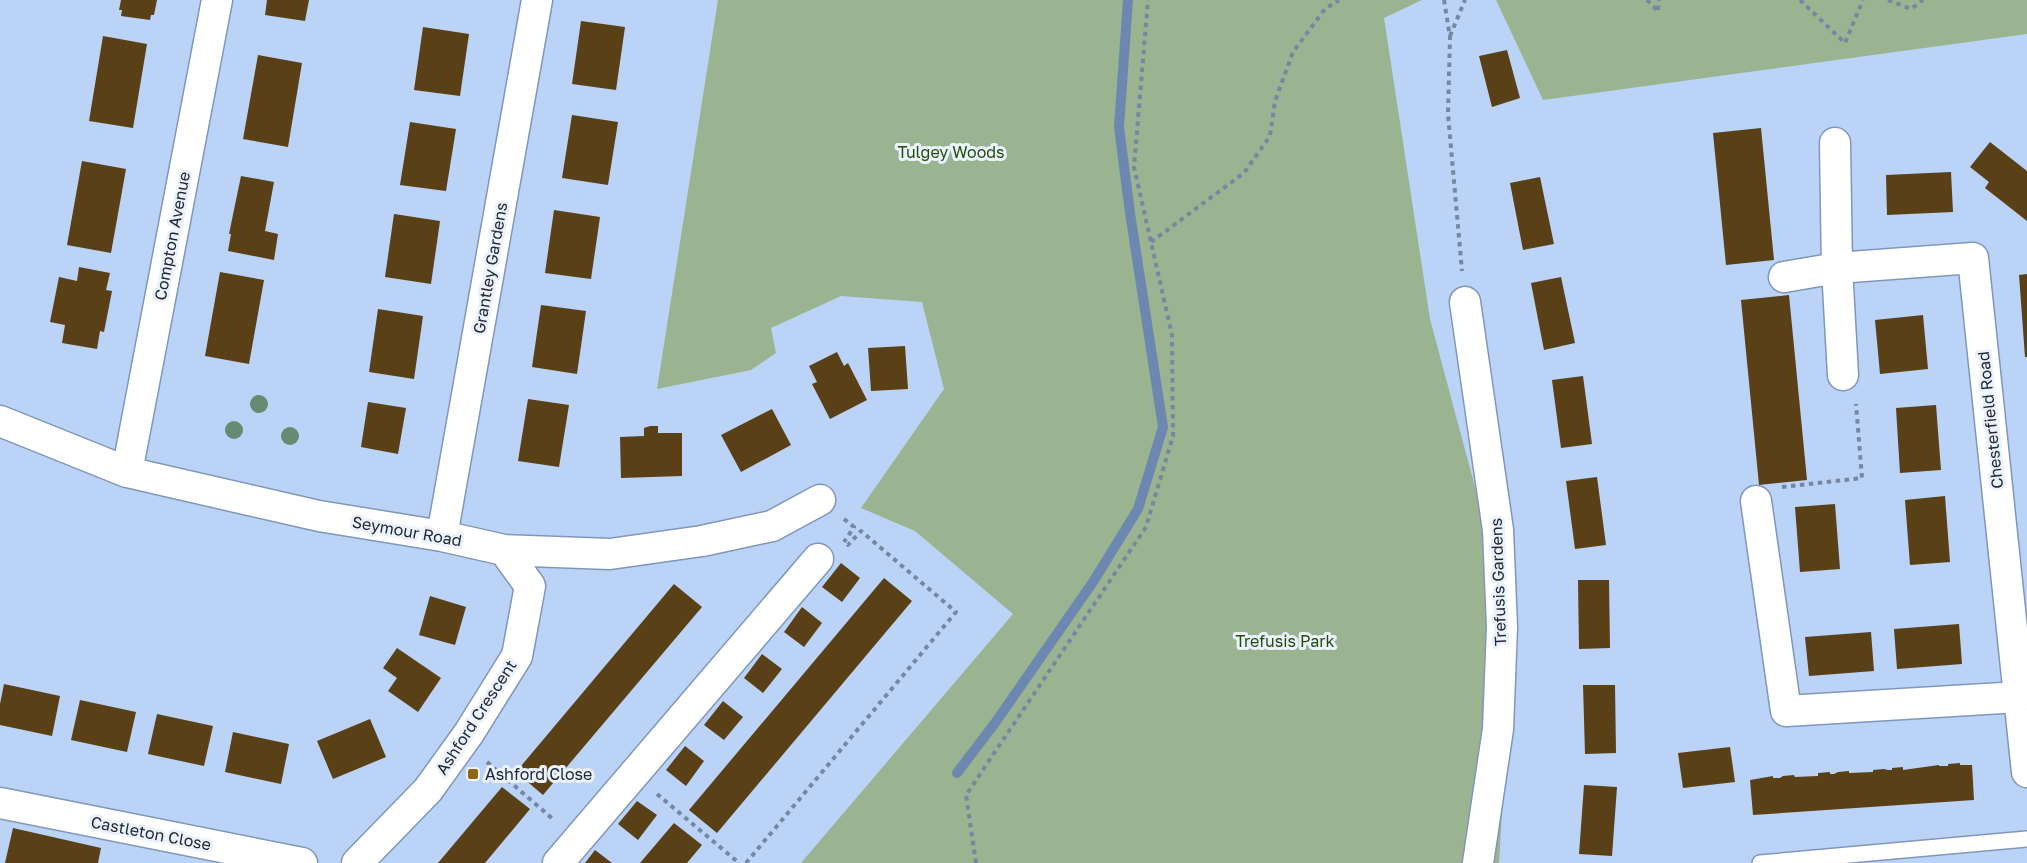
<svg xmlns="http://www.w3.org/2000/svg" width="2027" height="863" viewBox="0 0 2027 863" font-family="'Golos Text',sans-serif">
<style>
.green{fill:#9ab492}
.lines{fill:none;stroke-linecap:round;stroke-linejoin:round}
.stream{stroke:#6d88b0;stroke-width:10}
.building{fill:#594016}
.service-casing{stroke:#8097b9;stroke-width:18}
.minor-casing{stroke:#8097b9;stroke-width:33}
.path{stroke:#7587a1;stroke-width:4;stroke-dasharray:4.5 4.5;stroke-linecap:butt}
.service{stroke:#fff;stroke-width:15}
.minor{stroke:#fff;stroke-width:30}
.tree{fill:#658b72}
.poi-dot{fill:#916610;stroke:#ebf2fd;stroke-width:2}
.labels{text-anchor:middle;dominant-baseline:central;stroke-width:6;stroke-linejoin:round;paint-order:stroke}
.park-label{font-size:16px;fill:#1f5005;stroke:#ebf2fd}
.street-label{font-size:16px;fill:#202936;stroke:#ebf2fd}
.poi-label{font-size:16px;fill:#202936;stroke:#ebf2fd;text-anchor:start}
</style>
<rect width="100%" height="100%" fill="#bad3f7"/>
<path class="green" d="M718,0h704l-38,18 46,301 83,310 -14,234h-698l212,-249 -98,-83 -54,-23 83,-119 -22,-87 -81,-6 -70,32 5,25 -25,17 -94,19z
M1496,0h531v34l-484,66z"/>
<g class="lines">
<path class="stream" d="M957,773l38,-50 98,-141 45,-73 25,-82 -33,-214 -11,-86 9,-127"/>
</g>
<path class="building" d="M121,0h36l-3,15h-3l-1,5 -29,-4 1,-6h-3z
M267,0h42l-4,21 -40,-6z
M581,21l44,6 -9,63 -44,-6z
M423,27l46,7 -9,62 -46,-6z
M103,36l44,8 -14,84 -44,-7z
M1507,50l13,48 -28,9 -13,-51z
M258,55l44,8 -14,84 -45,-8z
M572,115l46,7 -10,63 -46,-7z
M410,122l46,7 -10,62 -46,-6z
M1761,128l13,132 -48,5 -13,-132z
M1990,142l37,29v50l-42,-33 4,-6 -19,-15z
M82,161l44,8 -15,84 -44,-8z
M1951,172l2,40 -66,3 -1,-40z
M241,176l33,6 -9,49 13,3 -4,26 -46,-9 3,-17h-2z
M1540,177l14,67 -31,6 -13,-67z
M554,210l46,7 -9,62 -46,-6z
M394,214l46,7 -9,63 -46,-7z
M79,267l31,6 -4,17 6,1 -8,41 -4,-1 -3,18 -35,-6 3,-18 -15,-3 9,-45 18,4z
M220,272l44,8 -15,84 -44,-8z
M2027,274v83h-2l-6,-82z
M1561,277l14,66 -31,7 -13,-67z
M1789,295l18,185 -48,5 -18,-185z
M541,305l45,6 -9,63 -45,-7z
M378,309l45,7 -9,63 -45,-7z
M1923,315l5,54 -48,5 -5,-54z
M905,346l3,43 -37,2 -3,-43z
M837,352l7,14 4,-3 19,37 -37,19 -18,-35 5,-2 -8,-16z
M1583,376l9,68 -31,4 -9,-68z
M528,399l41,6 -10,62 -41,-6z
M368,402l38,6 -8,46 -37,-7z
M1936,405l5,65 -41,3 -4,-65z
M772,409l19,36 -50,27 -20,-37z
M650,426h8v7h24v43l-61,2 -1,-41 24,-1v-8z
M1597,477l9,68 -31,4 -9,-68z
M1945,496l5,66 -40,3 -5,-65z
M1835,504l5,65 -40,3 -5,-65z
M841,563l19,15 -18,24 -20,-15z
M884,578l28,23 -195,232 -28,-23z
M1578,580h31l1,68 -31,1z
M674,584l28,23 -159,188 -27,-23z
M430,596l36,11 -11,38 -36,-10z
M802,607l20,16 -18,24 -20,-15z
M1959,624l3,40 -65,5 -3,-40z
M1871,632l3,39 -65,5 -4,-39z
M397,648l44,30 -23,34 -30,-21 9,-13 -14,-10z
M762,654l20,15 -19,24 -19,-15z
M4,684l56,12 -8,40 -52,-11v-21z
M1583,685h32l1,68 -31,1z
M80,700l56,12 -9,40 -56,-12z
M723,701l20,16 -19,23 -20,-15z
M157,714l56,12 -9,40 -56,-12z
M370,719l16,38 -53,22 -16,-38z
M233,732l56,12 -8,40 -56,-12z
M685,746l19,15 -18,25 -20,-16z
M1730,747l5,35 -52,6 -5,-35z
M1960,763v2h12l2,35 -221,15 -3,-35 23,-4v2h7l3,-2 11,-1 1,2 23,-1v-3l12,-1v2h4l4,-2 11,-1v2l24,-1v-2l11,-1 4,1h4v-2l11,-1v3l36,-5v1h9v-2z
M1584,785l33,2 -5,69 -33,-2z
M502,787l28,22 -45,54h-47z
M637,801l20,14 -19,25 -20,-16z
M674,823l28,22 -15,18h-47z
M13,828l88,20 -3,15h-93z
M595,850l17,13h-27z"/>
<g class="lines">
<g class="service-casing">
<path id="service" d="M1760,863l267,-24"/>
</g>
<g class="minor-casing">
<path id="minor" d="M1835,143l2,125 6,107
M1784,277l53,-9 136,-10 54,514
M1465,302l33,228 4,97 -4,102 -20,134
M0,421l127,51 192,44 123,20 62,14 106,4 92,-13 70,-15 48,-26
M127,472l90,-472
M1756,501l30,210 233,-14
M442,536l95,-536
M0,803l302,60
M357,863l71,-73 41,-57 48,-77 13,-70 -26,-36
M558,863l260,-304"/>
</g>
<path class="path" d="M1444,0l6,37 -2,77 14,157
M1647,0l11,11
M1800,0l45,43 18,-43
M1888,0l23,9 12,-9
M1658,10l1,-10
M1450,36l15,-36
M1151,242l93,-69 26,-37 5,-35 18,-49 32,-43 14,-9
M1782,487l80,-9 -6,-74
M844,519l10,8 -10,15
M487,762l67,58
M657,794l82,69
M746,863l210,-251 -95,-81 -13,14 -2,-1
M976,863l-10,-68 180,-268 27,-91 -1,-101 -38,-168 14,-167"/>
<use href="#service" class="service"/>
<use href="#minor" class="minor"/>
</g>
<g class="tree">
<circle cx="259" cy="404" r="9"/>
<circle cx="234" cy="430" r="9"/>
<circle cx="290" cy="436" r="9"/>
</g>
<rect class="poi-dot" x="467" y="768" width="12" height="12" rx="3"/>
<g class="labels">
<g class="park-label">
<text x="951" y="152">Tulgey Woods</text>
<text x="1285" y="641">Trefusis Park</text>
</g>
<g class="street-label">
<text transform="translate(172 236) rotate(-79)">Compton Avenue</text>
<text transform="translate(490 268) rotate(-80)">Grantley Gardens</text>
<text transform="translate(1990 420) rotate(-96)">Chesterfield Road</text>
<text transform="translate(407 531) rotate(10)">Seymour Road</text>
<text transform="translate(1498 582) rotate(-92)">Trefusis Gardens</text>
<text transform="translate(476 717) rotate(-57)">Ashford Crescent</text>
<text transform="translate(151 833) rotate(11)">Castleton Close</text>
</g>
<g class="poi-label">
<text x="485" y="774">Ashford Close</text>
</g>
</g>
</svg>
